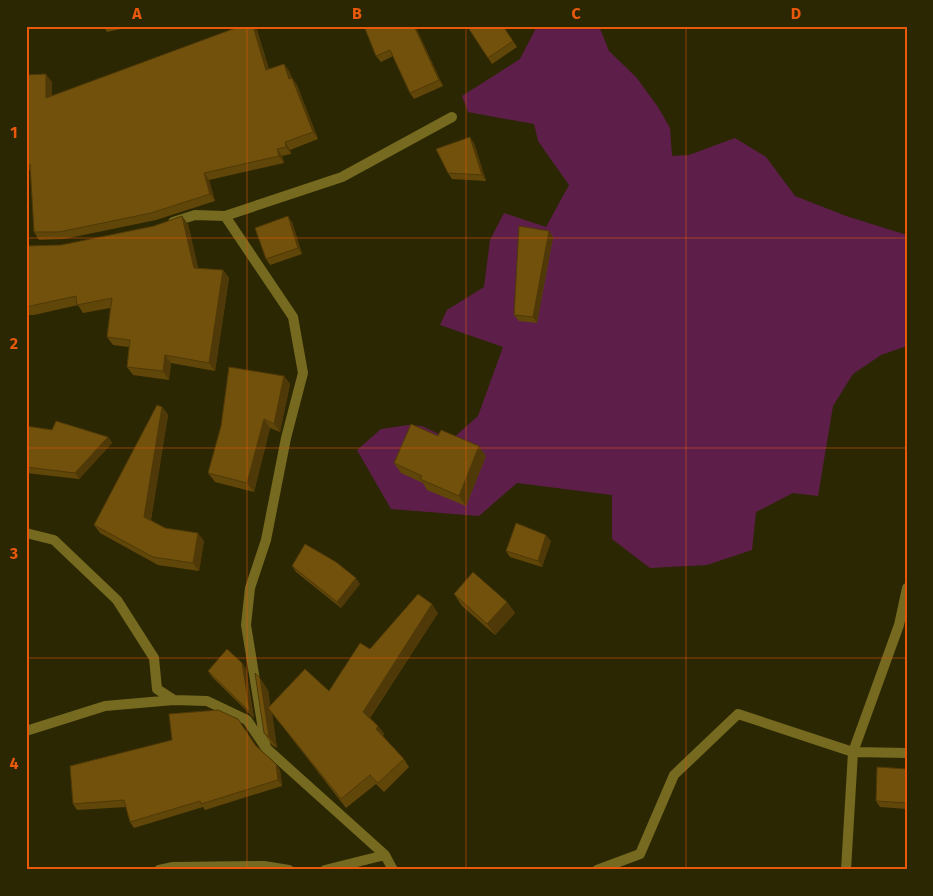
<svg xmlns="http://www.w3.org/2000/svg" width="933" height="896" viewBox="0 0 933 896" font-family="'Fira Sans',sans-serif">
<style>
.green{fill:#5d1f4a}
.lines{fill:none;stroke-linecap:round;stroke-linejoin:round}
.minor{stroke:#756a1f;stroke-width:10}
.wall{fill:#614609}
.shaded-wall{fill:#4f3908}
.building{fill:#71510b;stroke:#4f3908}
.grid{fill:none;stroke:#e8590c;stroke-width:1;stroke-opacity:0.55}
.neatline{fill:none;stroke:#e8590c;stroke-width:2}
.grid-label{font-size:16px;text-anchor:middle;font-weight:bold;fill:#e8590c}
</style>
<rect width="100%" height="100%" fill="#2c2703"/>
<path class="green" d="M537,26h62l10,25 27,26 22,30 12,21 2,28 17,-1 46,-17 31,19 29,39 51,20 61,19v111l-26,9 -28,19 -20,32 -15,90 -25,-3 -37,19 -4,38 -45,15 -57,3 -38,-29v-44l-95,-12 -38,33 -88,-7 -34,-59 24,-21 27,-4 14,1 29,14 27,-24 25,-69 -63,-22 7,-15 37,-23 6,-47 14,-27 42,14 23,-42 -31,-44 -4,-17 -66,-12 -6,-16 58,-37z"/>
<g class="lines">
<path class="minor" d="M225,216l117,-39 110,-60
M173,222l22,-7 30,1 68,101 10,56 -17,65 -20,102 -16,48 -4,37 20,123
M26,533l28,7 63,60 37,58 3,31 17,11
M26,731l79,-25 69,-6 33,1 40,19 19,28 119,107 8,15
M159,870l14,-3 91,-1 25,4
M325,870l60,-15
M597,870l43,-16 34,-79 64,-61 115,38 54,1
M846,870l7,-118 46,-127 8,-37"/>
</g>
<path class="wall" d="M103,26h32l-28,6z
M241,26h14l2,4 12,39 15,-5 5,7 3,7 5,7 21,54 -28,11 1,4 -9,2 2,7 -75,17 6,21 -59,19 -92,19 -25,1 -5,-8 -3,-60 -5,-6v-1l26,-83v14z
M364,26h50l3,4 26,56 -29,13 -4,-6 -17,-37 -12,6 -5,-6z
M467,26l37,2 13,19 -25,17z
M474,143l12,38 -34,-2 -4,-6z
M292,222l10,32 -32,11 -4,-6z
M188,224l10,44 25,2 6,8 -14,93 -44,-8 -2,17 -36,-5 -6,-8 2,-20 -16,-2 -6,-8 3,-29 -27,5 -5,-8 -44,10h-8v-69l35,-1z
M549,231l4,6 -16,86 -18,-2 -5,-6z
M284,376l6,8 -10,48 -10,-4 -16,64 -39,-10 -7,-9z
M162,407l6,8 -17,105 14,8 39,13 -5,30 -41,-6 -58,-32 -6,-8z
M26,426l82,11 4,6 -33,36 -53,-6z
M438,436l48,20 -20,50 -39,-16 -4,-7 -22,-10 -7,-10z
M551,541l-9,26 -32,-10 -4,-6z
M292,566l68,18 -19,24 -45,-36z
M454,594l53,8 8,11 -20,22 -33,-29z
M438,613l-68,105 8,8 6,8 -1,2 21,23 5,8 -25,25 -8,-8 -30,24 -74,-95 5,35 -5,-3 -8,-12 4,-43 2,16 59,-15 41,-42z
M242,663l4,6 8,49 -42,-41 -4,-6z
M257,746l19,18 4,6 2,16 -77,24 -2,-3 -69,21 -4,-6 -4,-15 -49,3 -4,-6z
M907,769v40l-27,-2 -4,-6z"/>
<path class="shaded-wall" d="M253,26h2l2,4 14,47 -5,-7z
M414,26l3,4 26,56 -4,-6z
M284,64l5,7 5,15 -5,-7z
M46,74l6,8v24l-6,-8z
M292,78l5,7 21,54 -5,-7z
M470,137l4,6 12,38 -4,-6z
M285,142l5,8 1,4 -5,-7z
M277,149l5,7 2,7 -5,-7z
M204,173l5,7 6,21 -5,-7z
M182,216l6,8 12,52 -6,-8z
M288,216l4,6 10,32 -4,-6z
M549,231l4,6 -16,86 -4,-6z
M223,270l6,8 -14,93 -6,-8z
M165,355l6,8 -2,17 -6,-9z
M284,376l6,8 -10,48 -6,-8z
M162,407l6,8 -18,110 -6,-8z
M264,419l6,9 -16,64 -7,-9z
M108,437l4,6 -33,36 -4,-6z
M479,446l7,10 -20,50 -7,-10z
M198,533l6,8 -5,30 -6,-8z
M546,535l5,6 -9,26 -4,-6z
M356,578l4,6 -19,24 -4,-6z
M507,602l8,11 -20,22 -8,-11z
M432,604l6,9 -70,107 -5,-8z
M242,663l4,6 8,49 -4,-6z
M260,678l8,12 9,58 -8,-11z
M378,726l6,8 -2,3 -6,-8z
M276,764l4,6 2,16 -4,-6z"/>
<path class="building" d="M241,26h12l13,44 18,-6 5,15 3,-1 21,54 -28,10 1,5 -9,2 2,7 -75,17 6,21 -59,19 -92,19h-25l-4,-68 -4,1v-90l20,-1v24z
M364,26h50l25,54 -29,13 -20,-43 -14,6z
M467,26h36l10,15 -25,17z
M470,137l12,38 -34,-2 -12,-24z
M182,216l12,52 29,2 -14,93 -44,-8 -2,16 -36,-4 3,-27 -23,-3 5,-39 -35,7 -1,-9 -50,11v-61l35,-1 93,-19z
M288,216l10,32 -32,11 -11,-31z
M519,226l30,5 -16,86 -19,-2z
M229,367l55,9 -10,48 -10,-5 -17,64 -39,-10 13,-47z
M157,405l5,2 -18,110 21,11 33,5 -5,30 -40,-6 -59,-32z
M56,421l52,16 -33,36 -49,-6v-41l26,4z
M411,424l27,12 3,-6 38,16 -20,50 -39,-17 2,-3 -28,-13z
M516,523l30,12 -8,26 -32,-10z
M305,544l31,18 20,16 -19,24 -45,-36z
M473,572l34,30 -20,22 -33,-30z
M418,594l14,10 -69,108 15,14 -2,3 28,30 -26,24 -8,-8 -29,24 -73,-91 37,-39 24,22 31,-48 10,6z
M227,649l15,14 8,49 -42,-41z
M255,673l5,5 9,59 -5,-4z
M218,710l20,9 18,27 20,18 2,16 -77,24 -1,-3 -70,21 -6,-22 -51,4 -3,-38 102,-26 -3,-26z
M877,767l30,2v34l-31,-2z"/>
<path class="grid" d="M247,26v844M466,26v844M686,26v844M26,238h881M26,448h881M26,658h881"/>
<rect width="933" height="896" fill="none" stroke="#2c2703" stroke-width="55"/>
<rect x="28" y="28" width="878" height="840" class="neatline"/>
<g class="grid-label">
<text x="137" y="19">A</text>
<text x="357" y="19">B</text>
<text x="576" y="19">C</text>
<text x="796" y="19">D</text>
<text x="14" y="138">1</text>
<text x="14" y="349">2</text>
<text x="14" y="559">3</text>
<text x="14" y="769">4</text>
</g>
</svg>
